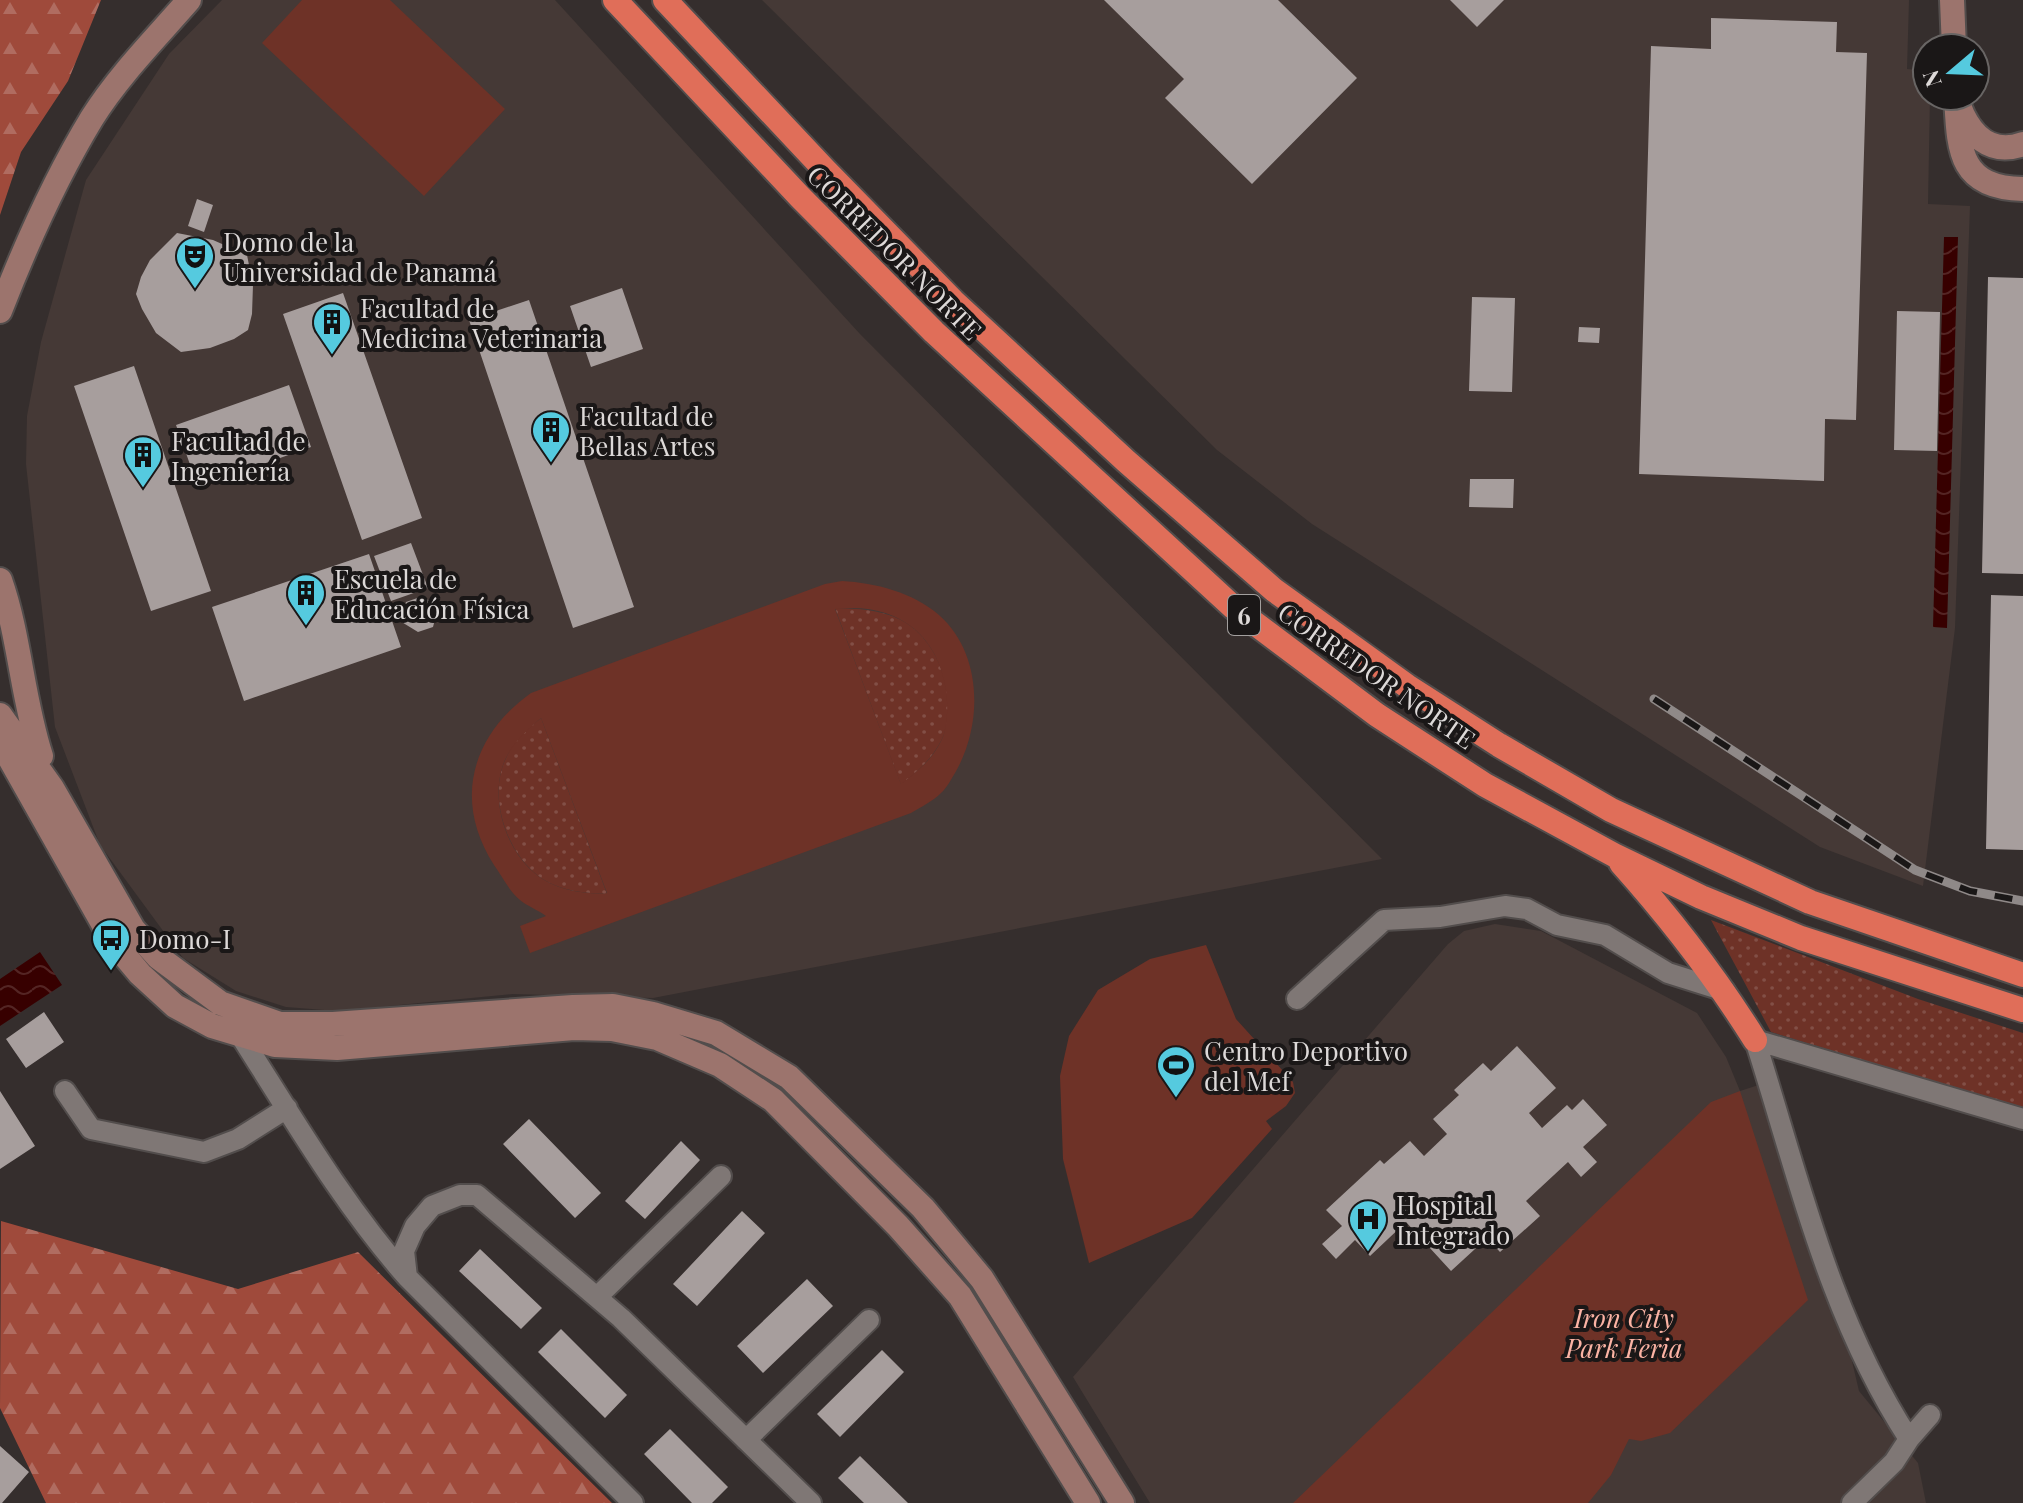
<svg xmlns="http://www.w3.org/2000/svg" width="2023" height="1503" viewBox="0 0 2023 1503" font-family="'Playfair Display',serif">
<style>
.built{fill:#453936}
.grass{fill:url(#grass-dots)}
.forest{fill:url(#forest-firs)}
.green{fill:#6e3227;fill-rule:evenodd}
.water{fill:url(#water-waves)}
.building{fill:#a79e9d}
.lines{fill:none;stroke-linecap:round;stroke-linejoin:round}
.street-casing{stroke:#524d4c;stroke-width:24}
.secondary-casing{stroke:#524d4c;stroke-width:28}
.highway-casing{stroke:#524d4c;stroke-width:28}
.street{stroke:#7f7775;stroke-width:20}
.secondary{stroke:#9c746d;stroke-width:24}
.highway{stroke:#e06e59;stroke-width:24}
.rail-casing{stroke:#8f8988;stroke-width:9}
.rail{stroke:#1a1717;stroke-width:6;stroke-dasharray:18;stroke-linecap:butt}
.labels{text-anchor:middle;dominant-baseline:central;stroke-width:8;stroke-linejoin:round;paint-order:stroke}
.shield{fill:#1a1717;stroke:#a29f9e;stroke-width:2}
.shield-label{font-size:24px;font-weight:bold;fill:#ddd9d8}
.poi-label{font-size:26px;fill:#ddd9d8;stroke:#1a1717;text-anchor:start}
.street-label{font-size:26px;fill:#ddd9d8;stroke:#1a1717}
.park-label{font-size:26px;font-style:italic;fill:#fbb3a4;stroke:#1a1717}
</style>
<defs>
<pattern id="grass-dots" width="8" height="8" patternUnits="userSpaceOnUse" patternTransform="scale(2)"><rect width="8" height="8" fill="#6e3227"/><path d="M2 2h.1M6 6h.1" fill="none" stroke="#824f46" stroke-width="1.8" stroke-linecap="round"/></pattern>
<pattern id="forest-firs" width="22" height="20" patternUnits="userSpaceOnUse" patternTransform="scale(2)"><rect width="22" height="20" fill="#9f4a3b"/><path d="M5 1l3.5 6h-7zM16 11l3.5 6h-7z" fill="#b06c60"/></pattern>
<pattern id="water-waves" width="16" height="10" patternUnits="userSpaceOnUse" patternTransform="scale(2)"><rect width="16" height="10" fill="#370000"/><path d="M0 5q4-4 8 0t8 0" fill="none" stroke="#542524"/></pattern>
</defs>
<rect width="100%" height="100%" fill="#352e2d"/>
<path class="built" d="M222,0h333l305,334 522,525 -729,139 -140,-4 -176,17 -51,-4 -50,-16 -53,-33 -83,-113 -45,-118 -29,-263 1,-48 14,-74 45,-162 83,-126z
M762,0h1147l-2,69 20,2v25h3l-2,108 42,2 -15,422 -32,258 -103,-39 -508,-323 -95,-74z
M1495,924l46,7 156,82 29,44 14,34 28,-9 71,224 20,85 59,72 8,40h-776l-77,-126 375,-433 16,-13z"/>
<path class="grass" d="M835,608c24,1 44,1 66,12 38,19 59,81 41,119 -10,20 -24,32 -41,46z
M541,718l66,176c-19,-1 -37,-2 -55,-10 -38,-17 -61,-72 -51,-112 2,-9 8,-21 13,-29 6,-9 19,-18 27,-25z
M1711,920l207,79 105,34v76l-252,-77z"/>
<path class="forest" d="M0,0h101l-33,81 -47,71 -21,63z
M1,1221l237,68 120,-37 254,251h-566l-46,-95z"/>
<path class="green" d="M302,0h88l115,109 -81,87 -162,-153z
M842,581c34,2 70,11 97,34 44,39 44,110 16,158 -4,6 -8,15 -14,20 -8,8 -20,14 -30,20l-381,140 -10,-27 26,-10c-8,-6 -19,-10 -26,-16 -11,-9 -18,-24 -26,-35 -41,-64 -23,-129 37,-172l294,-109zM835,609c58,-7 102,22 111,81 2,15 2,35 -4,49 -9,20 -24,32 -41,45zM541,718l66,175 -1,1c-19,-1 -37,-2 -54,-10 -39,-17 -61,-72 -51,-112 5,-23 23,-39 40,-54z
M1206,945l30,74 57,63 2,11 -9,13 -20,15 6,8 -80,89 -103,45 -26,-104 -3,-83 9,-40 29,-46 52,-31z
M1740,1091l68,209 -138,133 -29,8 -12,-2 -18,36 -23,28h-295l418,-401z"/>
<path class="water" d="M1944,237h14l-11,391 -14,-1z
M40,952l22,33 -62,41v-47z"/>
<path class="building" d="M1104,0h174l79,78 -105,106 -87,-86 19,-19z
M1450,0h54l-27,27z
M1711,18l126,4 -1,30 31,1 -11,367 -31,-1 -1,62 -185,-7 12,-428 60,3z
M197,199l16,6 -9,27 -16,-6z
M177,233l36,7 34,15 6,30 -1,29 -4,16 -14,9 -24,9 -29,4 -25,-19 -14,-24 -6,-15 5,-17 9,-17z
M1988,277l35,1v296l-41,-1z
M622,288l21,61 -52,18 -21,-61z
M343,293l79,225 -60,22 -79,-226z
M1472,297l43,1 -3,94 -43,-1z
M529,300l105,307 -61,21 -104,-308z
M1897,311l43,1 -3,139 -43,-1z
M1579,327l21,1 -1,15 -21,-1z
M134,366l77,225 -60,20 -77,-225z
M289,385l22,62 -113,40 -22,-62z
M1470,479h44l-1,29 -44,-1z
M411,543l17,45 -37,13 -17,-45z
M369,554l32,93 -157,54 -32,-94z
M1991,595l32,1v254l-37,-1z
M423,596l15,12 -5,19 -15,5 -18,-11 6,-19z
M44,1012l20,30 -38,26 -20,-29z
M1517,1046l39,42 -27,25 13,15 25,-23 5,5 11,-11 24,26 -24,22 14,15 -16,15 -13,-15 -42,39 14,15 -40,36 -13,-14 -36,33 -45,-49 -36,34 -15,-16 -19,19 -14,-15 20,-18 -16,-16 54,-50 4,4 26,-23 14,15 23,-22 -14,-15 26,-24 -5,-5 29,-27 8,8z
M0,1091l35,55 -35,23z
M529,1119l72,74 -26,25 -72,-74z
M681,1141l19,19 -55,59 -20,-18z
M742,1211l23,22 -68,73 -24,-22z
M480,1249l62,59 -21,21 -62,-58z
M807,1279l26,27 -70,67 -26,-27z
M561,1329l66,66 -22,23 -67,-66z
M882,1350l22,22 -64,65 -23,-23z
M670,1429l58,58 -16,16h-20l-48,-49z
M0,1446l29,26 -27,31h-2z
M860,1456l48,47h-44l-26,-25z"/>
<g class="lines">
<g class="street-casing">
<path id="street" d="M1297,999l87,-79 56,-3 65,-11 22,3 30,16 48,10 63,38 57,18
M240,1035c53,83 102,168 167,242l226,226
M1755,1040c44,138 74,276 154,399
M1755,1040l268,79
M65,1091l26,38 113,23 34,-13 49,-31
M407,1277l-3,-26 11,-25 17,-20 28,-11h17l144,123 190,185
M597,1297l124,-121
M746,1440l123,-120
M1852,1503l42,-41 15,-23 21,-24"/>
</g>
<g class="secondary-casing">
<path id="secondary" d="M1952,0l2,48
M1956,96c3,53 2,92 67,93
M1959,106c11,29 31,50 64,38
M0,311c26,-67 55,-132 92,-193 27,-43 64,-80 97,-118
M0,580c20,57 22,118 41,176
M0,715l52,73 81,141 25,28 62,46 60,21h53l240,-17 40,-1 40,8 63,19 73,44 134,131 59,71 140,224
M0,741l114,202 26,31 35,32 37,20 63,19 62,3 237,-20 38,1 45,9 63,27 53,35 125,126 62,70 128,207"/>
</g>
<g class="highway-casing">
<path id="highway" d="M615,0l185,197 134,135 299,275 144,108 108,70 129,70 87,42 100,41 222,72
M665,0l159,169 129,132 173,160 148,129 133,96 92,59 112,65 199,92 213,73
M1621,863c50,56 94,113 134,177"/>
</g>
<use href="#street" class="street"/>
<use href="#secondary" class="secondary"/>
<use href="#highway" class="highway"/>
<g class="rail-casing">
<path id="rail" d="M1654,699l261,171 55,21 53,10"/>
</g>
<use href="#rail" class="rail"/>
</g>
<defs>
<g id="theatre-pin" transform="scale(2)"><path d="M0 17L-7.5 6A9.5 9.5 0 1 1 7.5 6Z" fill="#55cadf" stroke="#1a1717"/><path d="M-5-5.5Q0-4 5-5.5V0Q5 5 0 6Q-5 5-5 0ZM-3.3-2.5H-1v1.5H-3.3ZM1-2.5H3.3v1.5H1ZM-2.8 1Q0 5.5 2.8 1Z" fill="#111"/></g>
<g id="building-pin" transform="scale(2)"><path d="M0 17L-7.5 6A9.5 9.5 0 1 1 7.5 6Z" fill="#55cadf" stroke="#1a1717"/><path d="M-4-6H4V6H1V3H-1V6H-4ZM-2.5-4.3h1.7v1.8h-1.7ZM.8-4.3h1.7v1.8H.8ZM-2.5-1h1.7V.8h-1.7ZM.8-1h1.7V.8H.8Z" fill="#111"/></g>
<g id="bus-pin" transform="scale(2)"><path d="M0 17L-7.5 6A9.5 9.5 0 1 1 7.5 6Z" fill="#55cadf" stroke="#1a1717"/><path d="M-5-6H5V4H4V6H2V4H-2V6H-4V4H-5ZM-3.5-4V0h7V-4ZM-3.5 1.2v1.5H-2V1.2ZM2 1.2v1.5H3.5V1.2Z" fill="#111"/></g>
<g id="stadium-pin" transform="scale(2)"><path d="M0 17L-7.5 6A9.5 9.5 0 1 1 7.5 6Z" fill="#55cadf" stroke="#1a1717"/><path d="M0-5a6.5 5 0 1 0 0 10a6.5 5 0 1 0 0-10ZM-3.5-1.8h7v3.6h-7Z" fill="#111"/></g>
<g id="hospital-pin" transform="scale(2)"><path d="M0 17L-7.5 6A9.5 9.5 0 1 1 7.5 6Z" fill="#55cadf" stroke="#1a1717"/><path d="M-5-5h3v3.5h4V-5h3V5h-3V1.5h-4V5h-3Z" fill="#111"/></g>
</defs>
<g fill-rule="evenodd">
<use href="#theatre-pin" x="195" y="256"/>
<use href="#building-pin" x="332" y="322"/>
<use href="#building-pin" x="551" y="430"/>
<use href="#building-pin" x="143" y="455"/>
<use href="#building-pin" x="306" y="593"/>
<use href="#bus-pin" x="111" y="938"/>
<use href="#stadium-pin" x="1176" y="1065"/>
<use href="#hospital-pin" x="1368" y="1219"/>
</g>
<g class="labels">
<rect class="shield" x="1228" y="595" width="32" height="40" rx="6"/>
<g class="shield-label">
<text x="1244" y="615">6</text>
</g>
<g class="poi-label">
<text x="223" y="241">Domo de la<tspan x="223" dy="30">Universidad de Panamá</tspan></text>
<text x="360" y="307">Facultad de<tspan x="360" dy="30">Medicina Veterinaria</tspan></text>
<text x="579" y="415">Facultad de<tspan x="579" dy="30">Bellas Artes</tspan></text>
<text x="171" y="440">Facultad de<tspan x="171" dy="30">Ingeniería</tspan></text>
<text x="334" y="578">Escuela de<tspan x="334" dy="30">Educación Física</tspan></text>
<text x="139" y="938">Domo-I</text>
<text x="1204" y="1050">Centro Deportivo<tspan x="1204" dy="30">del Mef</tspan></text>
<text x="1396" y="1204">Hospital<tspan x="1396" dy="30">Integrado</tspan></text>
</g>
<g class="street-label">
<text transform="translate(895 252) rotate(45)">CORREDOR NORTE</text>
<text transform="translate(1377 675) rotate(35)">CORREDOR NORTE</text>
</g>
<g class="park-label">
<text x="1624" y="1317">Iron City<tspan x="1624" dy="30">Park Feria</tspan></text>
</g>
</g>
<g transform="translate(1951 72) rotate(251)"><circle r="38" fill="#1a1717" stroke="#686564" stroke-width="2"/>
<path d="M0-6L14 30L0 20L-14 30Z" fill="#55cadf"/>
<text y="-12" font-size="22" font-weight="bold" text-anchor="middle" fill="#ddd9d8">N</text>
</g>
</svg>
